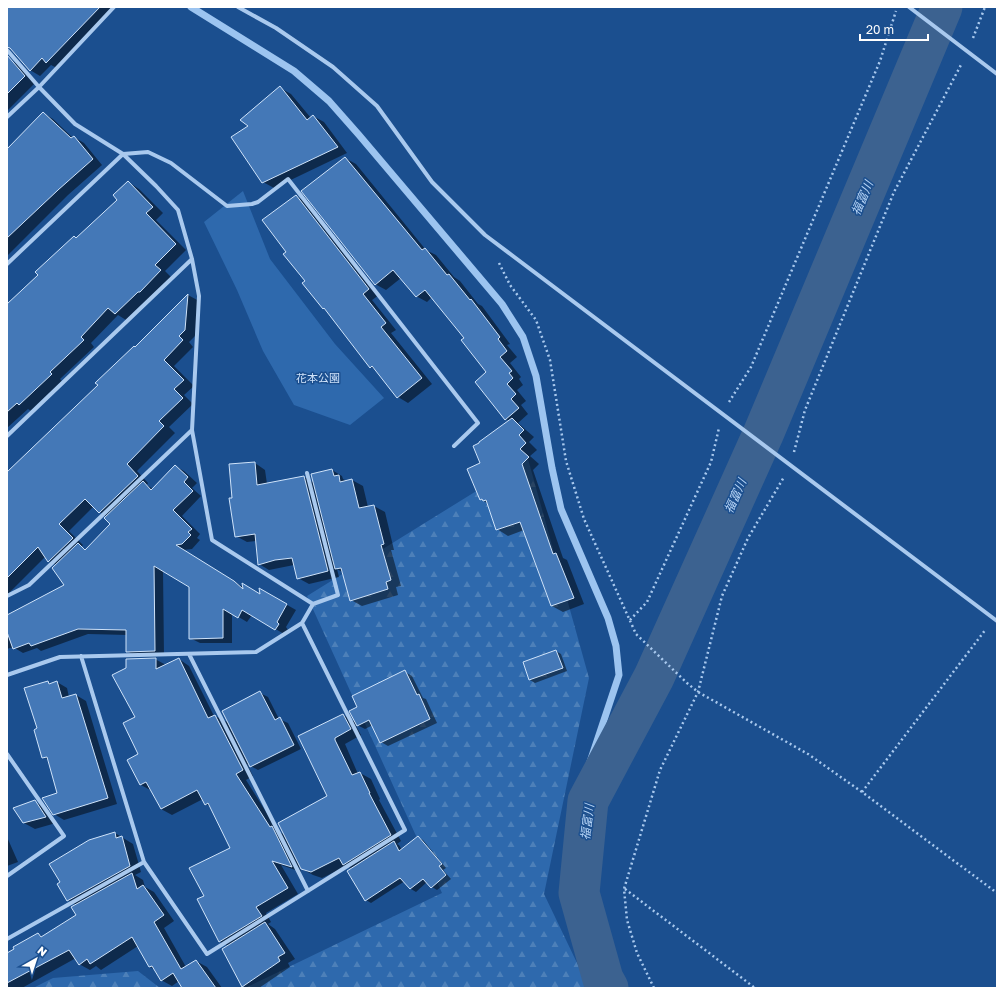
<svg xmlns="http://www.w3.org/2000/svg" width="1004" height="995" viewBox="0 0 1004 995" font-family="'Golos Text','Noto Sans JP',sans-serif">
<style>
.forest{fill:url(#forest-firs)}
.green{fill:#2e69ad}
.shadow{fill:#0007;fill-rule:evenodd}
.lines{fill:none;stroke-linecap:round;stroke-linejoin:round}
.stream{stroke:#9cc4f0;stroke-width:7}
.river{stroke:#3c6290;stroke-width:41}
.building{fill:#4478b7;stroke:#cfe3fa}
.path{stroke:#a9c9ee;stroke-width:2.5;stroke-dasharray:2 3;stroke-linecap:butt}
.minor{stroke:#a9c9ee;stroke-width:4}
.labels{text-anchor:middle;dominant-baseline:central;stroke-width:3;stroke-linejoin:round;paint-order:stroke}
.park-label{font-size:11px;fill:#cfe3fa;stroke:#1b4f8f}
.water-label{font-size:12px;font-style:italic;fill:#b5d3f5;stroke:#1b4f8f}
</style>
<defs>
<pattern id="forest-firs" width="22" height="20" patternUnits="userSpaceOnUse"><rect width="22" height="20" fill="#2e69ad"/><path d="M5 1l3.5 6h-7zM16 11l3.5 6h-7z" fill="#4d80b9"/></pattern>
</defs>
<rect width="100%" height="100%" fill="#1b4f8f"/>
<path class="forest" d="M528,459l61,219 -45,216 45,94h-344l197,-95 -135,-297z
M138,971l22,17h-127l20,-10z"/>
<path class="green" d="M243,191l27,68 65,85 49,54 -34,27 -56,-20 -31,-54 -26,-61 -33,-68z"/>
<path class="shadow" d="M7,7h105l-55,61 -6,-3 -11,11 -10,-6 -23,-33z
M10,60l11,6 14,17 -28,28v-48z
M280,88l11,6 20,24 2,-2 11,6 23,31 -73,35 -11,-6z
M43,113l10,6 20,19 1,-1 10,6 18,22 -34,30 -61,61v-107z
M345,158l11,6 70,86 10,5 18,22 6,4 18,23 4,2 28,38 -3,1 10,12 -7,6 11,14 -2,2 4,6 -6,5 9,11 -5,4 7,9 -10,9 16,14 -5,5 8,8 -7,6 9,8 -6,6 30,88 4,2 17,44 -21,8 -11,-6 -28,-76 -16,6 -11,-7 -9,-25 -7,-5v-55l28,-23 -3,-2 -19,-47 -22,-34 -33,-41 -5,5 -11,-6 -15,-18 -15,12 -11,-6z
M128,182l11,7 24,24 -7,7 30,30 -21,21 6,6 -45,43 -8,-5 -27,28 3,4 -34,32 2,2 -31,30 -3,-2 -21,19v-123l111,-105z
M296,196l10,6 73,93 -7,5 24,30 -5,3 41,51 -24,19 -10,-6 -22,-27 -5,-3 -43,-56 -5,-3 -36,-56z
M188,295l11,6 -4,35 -6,6 4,5 -19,19 20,20 -10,9 9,9 -24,23 6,6 -38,38 11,12 -1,2 6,4 22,-23 9,5 13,12 -5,5 9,8 -19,20 18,18 -3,4 3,2 -8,9 -9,1 60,37 18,9v-6l35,20 -10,17 2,3 -4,4 -32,-19 -5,7 -15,-9v30h-32l-10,-5v-51l-27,-17 1,86h-28l-9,-5v-16l-39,-1 -47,17 -4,-3 -14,5 -10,-6 -6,2v-29l59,-34 -10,-21 -7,-4 -3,-5 -39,39v-122l92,-88zM94,506l6,6 7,5 5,7 -25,26 -6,-3 2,-2 -14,-14z
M255,463l10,7 2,14 37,-7 10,6 18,-13 10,6 1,3 4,2 5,-1 11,6 5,21 6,-1 11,6 9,38h-3l10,36 -5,1 2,8 -36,11 -11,-6 -7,-27 -7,-4 2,8 -30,7 -11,-6 -4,-13 -25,5 -10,-6 -2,-23 -10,1 -11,-6 -3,-37z
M556,651l5,3 6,17 -32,12 -5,-3 -6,-17z
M155,659l11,6 13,-6 10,7 25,50h1l14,7 31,-30 8,4 11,22 9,4 13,26 -43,21 -11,-6 6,12 -7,4 32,51 7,4 44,-39 -30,-59 44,-22 14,8 2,-16 46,-35 7,4 11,22 3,1 11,24 -49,23 -7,-4 -8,-17 -8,4 -10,-5 6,11 -16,9 13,30 2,-1 11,6 9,20 -1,1 22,41 -4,3 2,1 3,5 16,-13 5,3 23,28 -3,2 8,9 -14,11 -5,-3 -5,-5 -11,10 -5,-3 -6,-8 -34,22 -5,-3 -14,-31 -5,-3 -25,12 -9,-3 -14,-8 2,5 -20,-7 17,29 -32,19 5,9 -3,2 7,5 20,30 -7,4 2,4 -31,21h-13l-3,-2 -15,-40 -8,-4 -22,-42 7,-4 26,-47 -20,-42 -5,-3 -3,-5 -31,16 -11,-6 -9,-18 -11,-6 -13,-25 11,-5 -2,-38z
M48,682l4,2 5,-2 10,6 2,9 7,-2 10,6 31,103 -53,16 -10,-6 4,-20 -9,-34 -6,-3 -5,-29z
M35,802l11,6 10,15 -21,6 -11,-6 -9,-15z
M115,833l18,11 8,28 -6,3 8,5 2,7 9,5 20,29 -10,7 22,39 10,-6 11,6 15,21h-39l-4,-7 -7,5 -11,-6 -5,-10 -6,-3 -12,-21 -37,24 -5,-4 -6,4 -11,-6 -3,-6 -54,30h-15v-33l31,-21 5,3 34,-22 -1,-10 -8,-5z
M7,837l11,25 -11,4z"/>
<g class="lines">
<path class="stream" d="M191,7l103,64 35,30 30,34 143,169 21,33 13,39 16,92 9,41 47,109 8,28 3,29 -31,93v33"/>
<path class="river" d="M608,988l-5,-9 -24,-86 9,-92 66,-124 110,-245 178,-425"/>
</g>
<path class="building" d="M7,7h93l-54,56 -4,-5 -12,13 -20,-23 -3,-1z
M7,55l18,21 -18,18z
M280,86l27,34 6,-5 25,32 -76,36 -31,-46 17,-11 -8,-6z
M43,112l28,26 3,-2 19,23 -35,31 -51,48v-89z
M345,157l77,93 3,-2 22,27 2,-1 21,26 1,-1 29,38 -2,2 9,12 -7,6 12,14 -3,2 4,5 -6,6 9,10 -5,5 8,9 -14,12 -30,-38 11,-10 -25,-32 3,-2 -39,-48 -9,7 -23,-27 -18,15 -74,-94z
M128,181l25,26 -7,6 30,31 -21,21 6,5 -21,22h-2l-23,22 -7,-6 -27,29 3,3 -34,32 2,2 -33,31 -2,-2 -10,9v-108l31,-29 -3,-3 39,-36 2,2 41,-38 -4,-5z
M296,195l73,94 -6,5 23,29 -5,4 41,51 -25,20 -25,-32 -2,2 -46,-60 -1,1 -21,-26 3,-2 -22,-27 3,-2 -24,-32z
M188,294l-3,36 -6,6 4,4 -19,20 20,20 -10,9 9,9 -24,23 5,5 -37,38 11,12 -39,37 -14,-14 -26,25 14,14 -25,24 -10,-15 -31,31v-106l91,-87 -3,-2 39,-37 1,1z
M512,418l12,12 -5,5 7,8 -6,6 9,8 -7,7 31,90 3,-1 18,45 -23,8 -31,-84 -24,8 -10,-30 -3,1 -1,-2 -2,1 -13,-31 13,-6 -7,-17 6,-3v-1z
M255,462l2,23 47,-9 24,95 -31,8 -5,-21 -17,2 -17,5 -3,-31 -20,3 -6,-39h3l-3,-34z
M175,465l13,12 -4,5 9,9 -20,19 19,19 -4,3 3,3 -9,9 -6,1 58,36 9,8 -1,-6 18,11 -1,-6 28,16 -10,18 2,2 -4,6 -33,-20 -4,8 -15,-9v29l-34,1v-52l-35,-21 1,85 -29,1v-22l-48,-1 -47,17 -2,-3 -16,6 -6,-17v-17l57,-30 -12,-17 26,-25 7,7 25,-26 -6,-6 39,-37 8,9z
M332,469l2,7 5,-1 1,7 12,-3 7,29 15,-3 10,39 -3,1 10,35 -5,2 2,7 -38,12 -9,-33 -6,1 -24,-95z
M556,650l7,18 -34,12 -6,-18z
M156,658v11l23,-11 29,60 7,-3 28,55 -7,4 34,53 2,-1 20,41 -20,-6 16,27 -32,19 6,9 -43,26 -22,-43 7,-3 -15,-28 41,-20 -22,-45 -3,2 -8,-15 -36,19 -15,-27 -6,3 -13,-25 11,-6 -15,-31 12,-6 -23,-42 14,-7v-9z
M405,670l12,25 2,-1 11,25 -50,24 -11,-23 -12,6 -8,-15 8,-4 -5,-11z
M48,681l1,3 8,-3 5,17 14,-4 32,104 -55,17 -11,-17 15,-5 -10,-36 -5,1 -8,-28 3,-2 -13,-40z
M260,691l15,29 5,-3 14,28 -44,22 -28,-56z
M343,714l8,15 -16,9v2l17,35 8,-3 10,21h-1l22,42 -48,30 -4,-7 -28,14 -10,-3 -23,-46 49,-27 -29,-60z
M35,800l11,17 -23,6 -10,-15z
M115,832l1,6 6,-2 8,30 -63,35 -10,-17 3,-2 -11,-18 40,-24z
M418,836l24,28 -3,2 7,9 -15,13 -8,-9 -13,10 -10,-11 -35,23 -18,-30 47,-30 5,10z
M132,873l5,16 6,-4 21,30 -10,7 27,47 15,-9 20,28h-34l-9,-15 -12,8 -9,-15 -3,1 -17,-30 -42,27 -3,-5 -8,6 -10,-15 -62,33v-30l7,-4 -1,-2 25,-14 3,4 35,-22 -5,-8z
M265,922l20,31 -7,4 2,4 -38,26 -20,-38z"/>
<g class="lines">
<path class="path" d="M973,38l12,-31
M499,263l11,22 26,35 14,40 16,101 18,58 52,115 51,49 11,9 110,62 54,38 135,101
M729,402l22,-35 129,-306 16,-50
M794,452l11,-42 89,-218 68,-129
M630,620l17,-18 64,-140 8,-34
M862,792l124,-163
M625,889l130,99
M654,988l-17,-35 -10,-33 -3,-31 36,-119 38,-78 24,-96 26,-58 36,-61"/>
<path class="minor" d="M238,7l38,21 57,39 44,39 55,76 53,53 512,386
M909,7l88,67
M7,50l32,37 36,37 48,30 33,32 22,24 14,49 7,37 -7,134 20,110 101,64
M7,117l32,-30 75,-80
M7,264l116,-110 25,-2 23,11 56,43 25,-2 6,-2 30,-23 190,244 -24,23
M7,436l185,-177
M7,596l22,-11 163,-155
M189,654l119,237
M81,656l63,206 63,92 198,-124 -103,-207
M7,675l53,-18 196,-5 46,-29 11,-19 25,-9 -31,-122
M7,754l57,82 -57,40
M7,939l137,-77"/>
</g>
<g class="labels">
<g class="park-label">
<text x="318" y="377">花本公園</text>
</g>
<g class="water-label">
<text transform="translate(862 198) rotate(-67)">福富川</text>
<text transform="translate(735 496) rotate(-66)">福富川</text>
<text transform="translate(587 822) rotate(-83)">福富川</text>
</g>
</g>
<rect width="1004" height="995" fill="none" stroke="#ffffff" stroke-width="16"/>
<g transform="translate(36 959) rotate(39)" stroke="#1b4f8f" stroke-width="3" paint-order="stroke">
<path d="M0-3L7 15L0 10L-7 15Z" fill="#ffffff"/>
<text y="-6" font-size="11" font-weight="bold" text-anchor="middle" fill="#ffffff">N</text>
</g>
<path d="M860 34v6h68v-6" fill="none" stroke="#ffffff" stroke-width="2"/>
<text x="866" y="34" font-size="12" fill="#ffffff" stroke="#1b4f8f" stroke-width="3" paint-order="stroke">20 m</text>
</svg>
